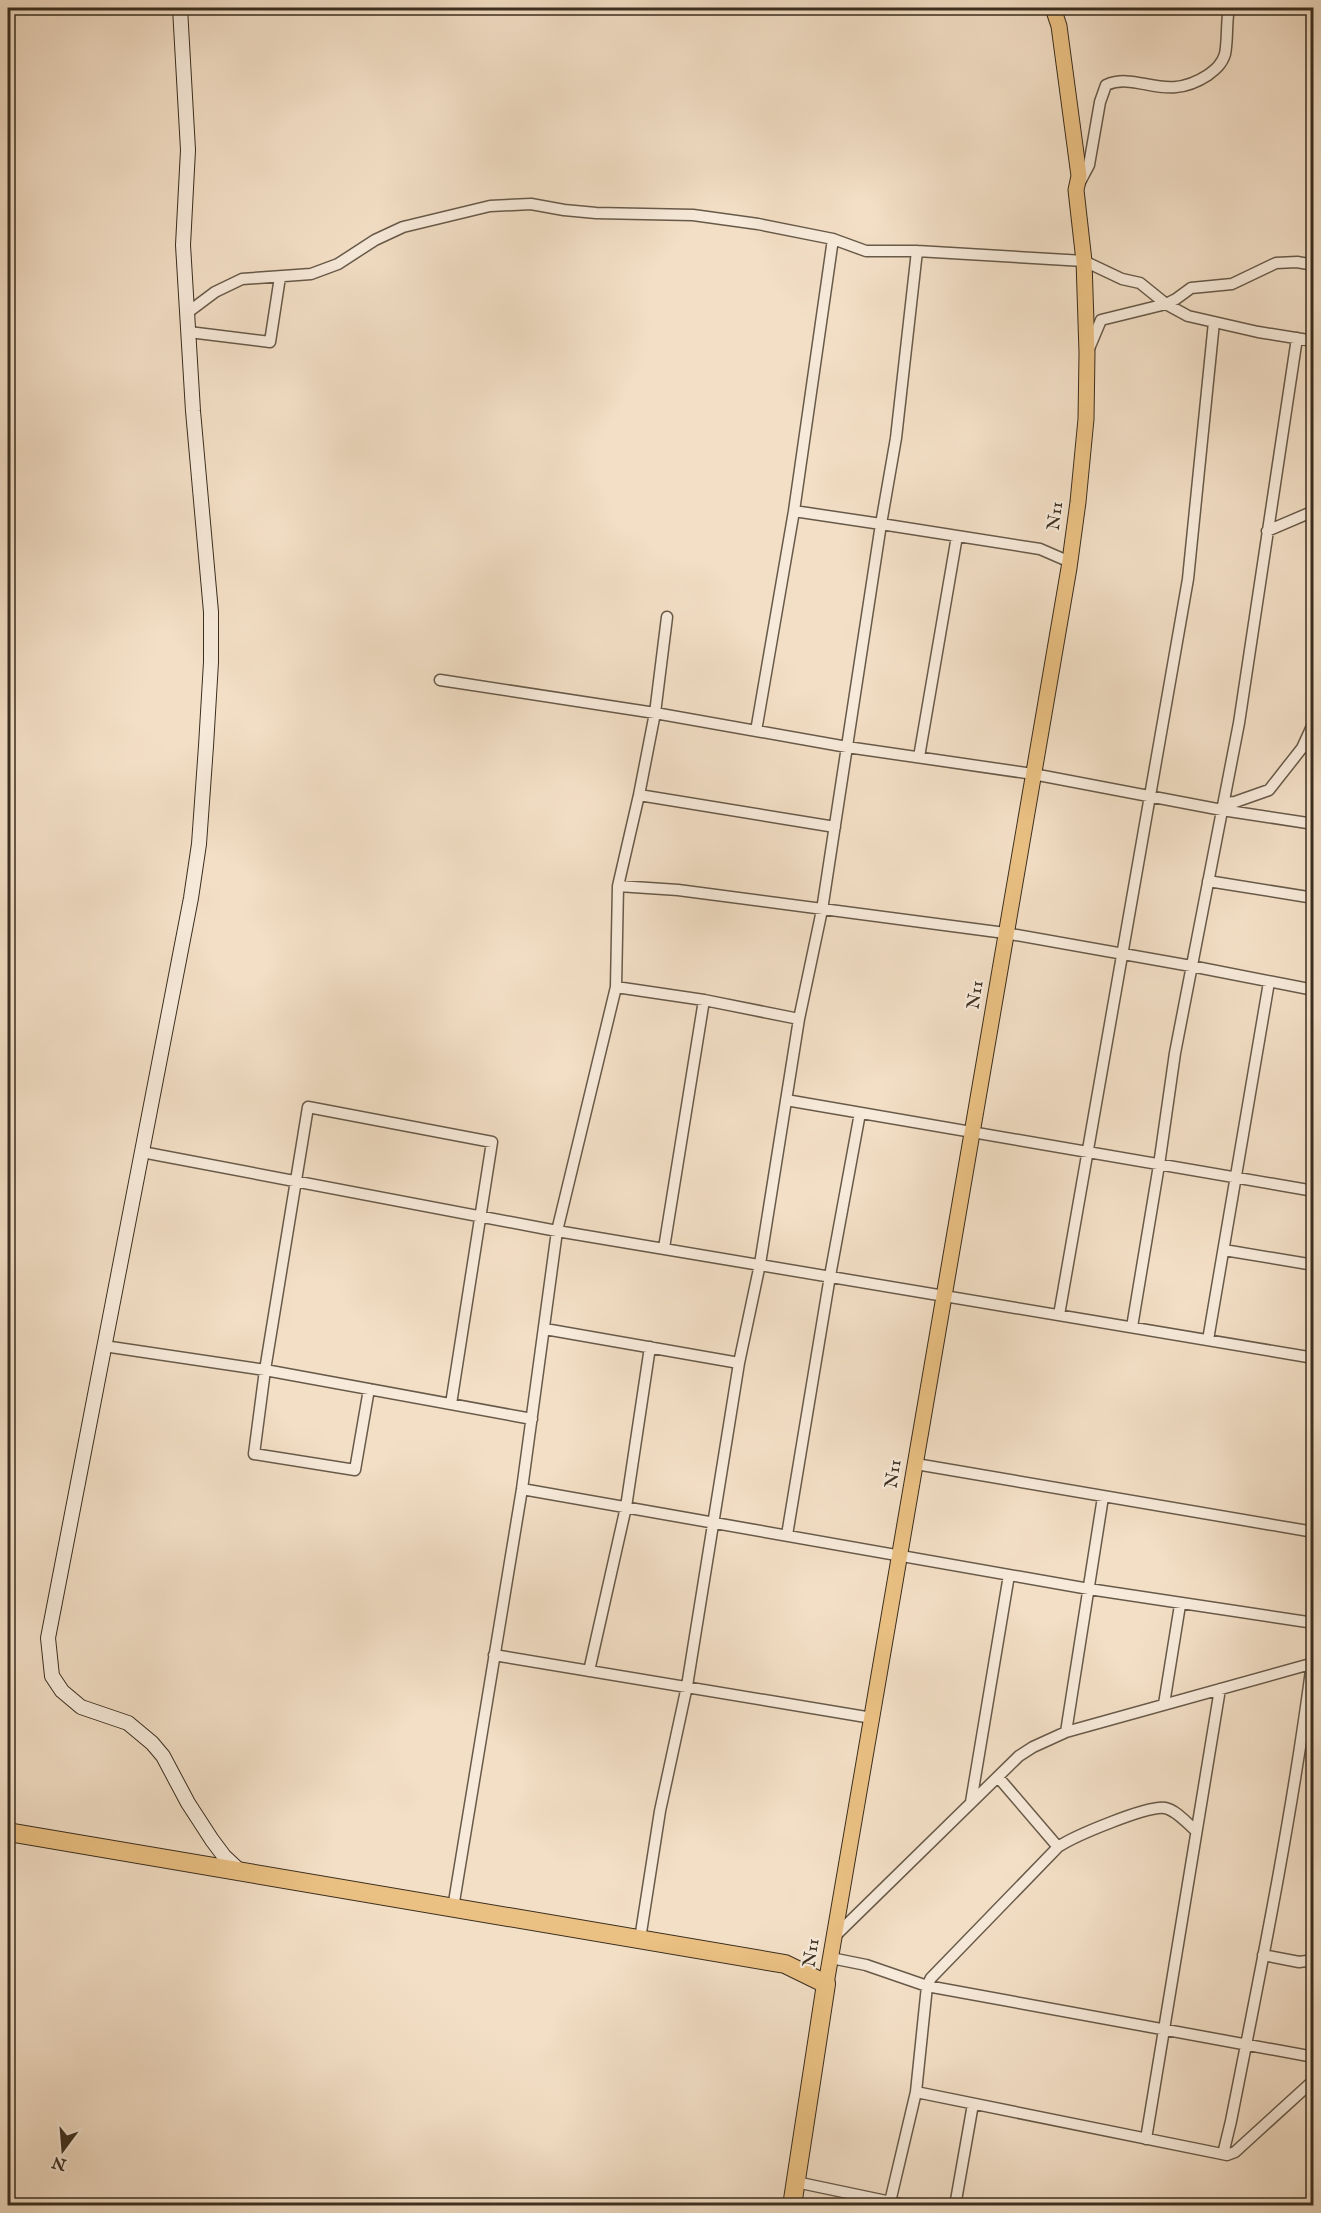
<svg xmlns="http://www.w3.org/2000/svg" width="1321" height="2213" viewBox="0 0 1321 2213" font-family="'IM FELL English',serif">
<style>
.lines{fill:none;stroke-linecap:round;stroke-linejoin:round}
.street-casing{stroke:#685a49;stroke-width:13}
.secondary-casing{stroke:#3a2e1f;stroke-width:16}
.primary-casing{stroke:#3a2e1f;stroke-width:17}
.highway-casing{stroke:#3a2e1f;stroke-width:20}
.street{stroke:#f7eada;stroke-width:10}
.secondary{stroke:#f7eada;stroke-width:14}
.primary{stroke:#eac083;stroke-width:15}
.highway{stroke:#eac083;stroke-width:18}
.labels{text-anchor:middle;dominant-baseline:central;stroke-width:4.5;stroke-linejoin:round;paint-order:stroke}
.street-label{font-size:18px;fill:#3a2e1f;stroke:#f7eada}
</style>
<rect width="100%" height="100%" fill="#f3dfc6"/>
<filter id="stains"><feTurbulence type="fractalNoise" baseFrequency=".00333" numOctaves="4"/><feColorMatrix values="0 0 0 0 .2 0 0 0 0 .09 0 0 0 0 .02 0 0 0 .5 -.17"/></filter>
<radialGradient id="worn" r=".72"><stop offset=".6" stop-color="#630" stop-opacity="0"/><stop offset="1" stop-color="#630" stop-opacity=".3"/></radialGradient>
<g class="lines">
<g class="street-casing">
<path id="street" d="M1079,184l10,-19 11,-63 6,-17c33,-14 58,19 102,-10 8,-6 14,-11 17,-21 3,-15 1,-31 4,-46
M917,251l-21,187 -15,86 159,25 30,13
M187,313l28,-21 27,-13 69,-5 27,-10 37,-24 28,-13 87,-21 41,-2 33,6 32,3 97,2 65,9 75,15 33,12h51l167,10 38,18 18,4 26,21 22,12 70,16 56,9
M189,332l81,10 10,-65
M1088,351l13,-31 65,-16 10,-5 15,-11 41,-4 44,-21 21,-1 17,3
M1267,531l47,-20
M440,680l215,33 192,34 186,27 189,36 92,14
M756,731l38,-220 39,-272
M919,757l38,-221
M639,795l196,32
M1224,803l11,-1 34,-12 33,-42 12,-26
M1208,881l106,17
M618,886l60,4 327,43 186,33 123,24
M616,987l88,13 95,19
M786,1100l528,91
M142,1152l415,79 757,127
M664,1248l40,-248
M1224,1250l90,15
M1059,1315l129,-736 26,-257
M1132,1327l27,-162 16,-112 64,-330 58,-385
M545,1329l194,34
M1208,1340l61,-358
M104,1346l161,24 267,49
M369,1389l-14,81 -101,-16 11,-84 43,-263 184,35 -41,262
M916,1464l398,68
M522,1489l567,100 225,34
M787,1535l43,-259 30,-163
M494,1655l378,63
M589,1671l37,-164 24,-160
M1164,1704l16,-99
M1066,1732l37,-235
M998,1777l60,70
M971,1802l38,-227
M453,1908l69,-419 35,-258 59,-244 2,-101 21,-91 16,-82 12,-96
M834,1937l185,-181 14,-9 33,-15 248,-69
M640,1939l20,-128 27,-125 52,-323 21,-99 39,-245 23,-109 59,-386 -87,-13
M1263,1955l36,7 15,-2
M831,1958l35,7 61,21 387,71
M916,2092l311,63 8,-3 79,-72
M1146,2139l74,-450
M1223,2154l8,-33c30,-152 61,-304 81,-458
M796,2182l114,24
M890,2202l26,-110 11,-106 4,-8 127,-131c16,-11 90,-42 107,-39 11,2 22,15 30,22
M955,2206l18,-102"/>
</g>
<g class="secondary-casing">
<path id="secondary" d="M180,8l8,142 -5,95 10,166 18,201v50l-5,84 -7,98 -8,54 -143,740 4,38 10,15 19,16 47,16 24,20 11,13 25,47 24,37 12,16 16,15"/>
</g>
<g class="primary-casing">
<path id="primary" d="M826,1984l243,-1416 9,-66 8,-83 1,-66 -3,-92 -8,-71 3,-14 -20,-150 -6,-18"/>
</g>
<g class="highway-casing">
<path id="highway" d="M8,1832l777,132 41,20 -34,222"/>
</g>
<use href="#street" class="street"/>
<use href="#secondary" class="secondary"/>
<use href="#primary" class="primary"/>
<use href="#highway" class="highway"/>
</g>
<g class="labels">
<g class="street-label">
<text transform="translate(1056 516) rotate(-82)">N11</text>
<text transform="translate(976 995) rotate(-81)">N11</text>
<text transform="translate(894 1474) rotate(-81)">N11</text>
<text transform="translate(812 1953) rotate(-81)">N11</text>
</g>
</g>
<rect width="1321" height="2213" fill="none" stroke="#f3dfc6" stroke-width="30"/>
<rect x="9" y="9" width="1303" height="2195" fill="none" stroke="#3a2e1f" stroke-width="3"/>
<rect x="15" y="15" width="1291" height="2183" fill="none" stroke="#3a2e1f" stroke-width="1.5"/>
<g transform="translate(63 2150) rotate(196)" stroke="#f7eada" stroke-width="4.5" paint-order="stroke">
<path d="M0-4.5L10 22L0 15L-10 22Z" fill="#3a2e1f"/>
<text y="-9" font-size="16" font-weight="bold" text-anchor="middle" fill="#3a2e1f">N</text>
</g>
<rect width="100%" height="100%" filter="url(#stains)"/>
<rect width="100%" height="100%" fill="url(#worn)"/>
</svg>
